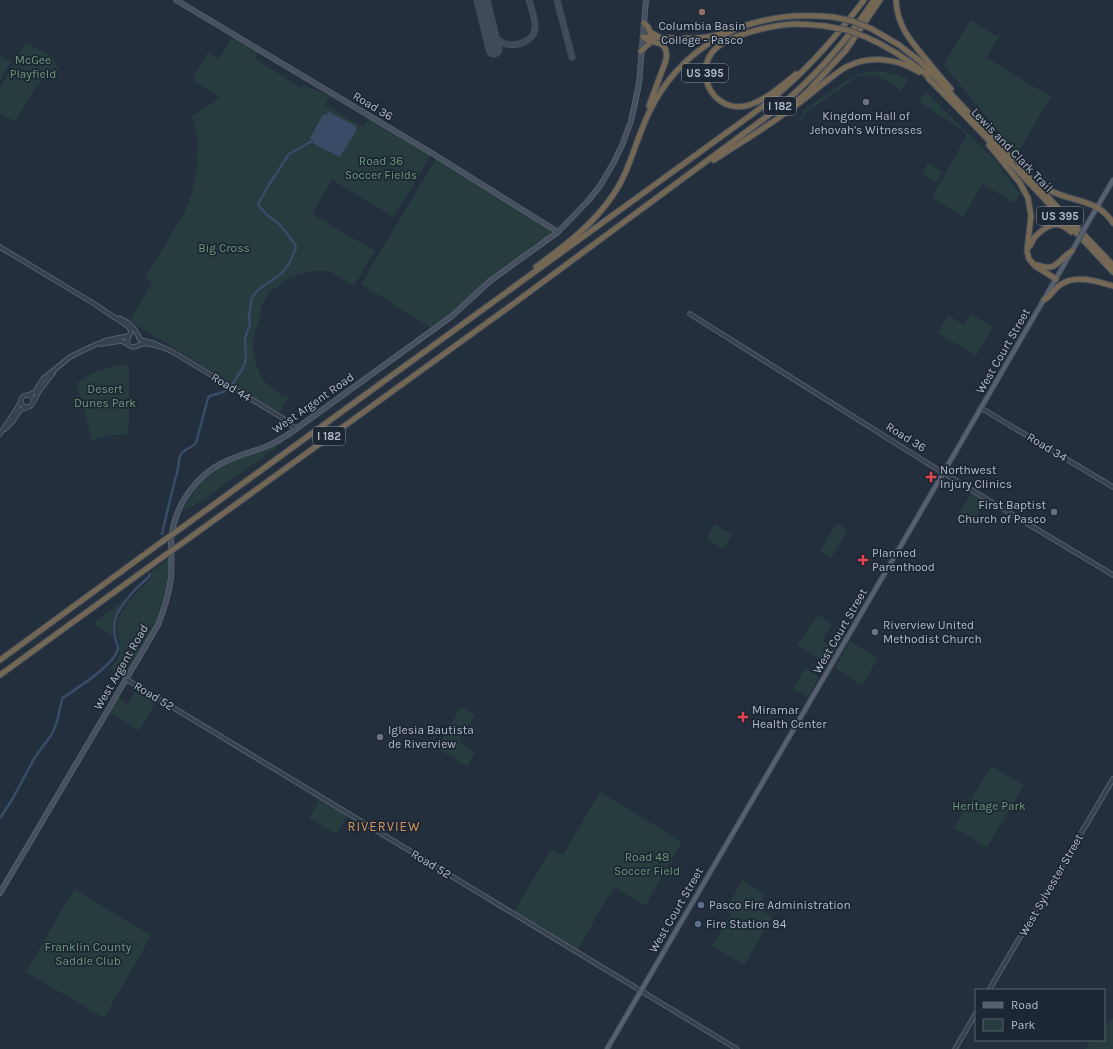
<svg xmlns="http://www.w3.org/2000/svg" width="1113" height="1049" viewBox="0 0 1113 1049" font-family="Karla,sans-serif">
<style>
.green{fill:#263c3f}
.water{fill:#394c67}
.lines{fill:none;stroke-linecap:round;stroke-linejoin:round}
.canal{stroke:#394c67;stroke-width:2.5}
.taxiway{stroke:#3f4a5a;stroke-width:7}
.runway{stroke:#3f4a5a;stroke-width:17}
.tertiary-casing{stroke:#565f6c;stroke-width:5.5}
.secondary-casing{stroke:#565f6c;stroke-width:6}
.primary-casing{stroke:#414a57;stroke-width:6}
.motorway-casing{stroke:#434c59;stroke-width:7}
.tertiary{stroke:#38414e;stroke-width:3.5}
.secondary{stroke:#465061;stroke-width:4}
.primary{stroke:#56606e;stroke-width:4}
.motorway{stroke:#746855;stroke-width:5}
.primary-bridge-casing{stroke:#414a57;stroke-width:6;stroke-linecap:butt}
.motorway-bridge-casing{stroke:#434c59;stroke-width:7;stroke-linecap:butt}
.primary-bridge{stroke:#56606e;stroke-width:4}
.motorway-bridge{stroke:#746855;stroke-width:5}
.education-dot{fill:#8d6e63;stroke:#1d2633;stroke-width:1.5}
.worship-dot{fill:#6b7280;stroke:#1d2633;stroke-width:1.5}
.health-dot{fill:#e0444e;stroke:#1d2633;stroke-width:1.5}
.service-dot{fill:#5c6f8a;stroke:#1d2633;stroke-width:1.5}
.labels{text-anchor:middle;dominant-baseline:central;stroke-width:3.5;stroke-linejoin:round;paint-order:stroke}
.shield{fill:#1d2633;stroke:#878f9c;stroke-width:1}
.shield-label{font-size:11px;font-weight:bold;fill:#b4bcc9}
.poi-label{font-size:12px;fill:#b4bcc9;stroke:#1d2633;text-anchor:start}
.park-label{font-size:12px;fill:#6b9a76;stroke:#1d2633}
.street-label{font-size:12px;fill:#b4bcc9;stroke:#1d2633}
.neighbourhood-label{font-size:13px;letter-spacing:1px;fill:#d59563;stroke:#1d2633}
</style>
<rect width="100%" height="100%" fill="#242f3e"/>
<path class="green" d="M970,20l27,16 1,-2 2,1 -19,31 6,-8 64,39 -33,55 -11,-10 -63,-77z
M232,37l26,15 -4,6 47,30 3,-3 26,11 -5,9 38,22 6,-9 62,37 -37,62 -62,-37 -20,34 63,37 -21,35 -25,-15h-18l-22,7 -19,14 -9,13v10l-6,17 -2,15 3,17 5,13 3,4 19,16h6l-10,16 -149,-92 22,-38 -7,-5 40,-67 8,-21 3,-17 2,-34 -6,-23 28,-18 -6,-5 -21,-12 3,-9 12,-20 11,7z
M26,43l26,14 7,12 -16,11 -7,6 -21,35h-1l-14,-8v-26z
M0,56l11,6 -10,18h-1z
M873,71c14,0 23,3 35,8l-7,12c-16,-11 -24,-20 -44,-14l-49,34c-5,4 -7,11 -12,14l9,-16 44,-30 11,-5z
M926,92l71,70 23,32 -6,9 -31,-19 -20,33 -31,-20 34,-60v-2l-5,-6 -42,-27z
M437,157l104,66 10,8 -1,4 -62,45 -29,28 -28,20 -70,-44z
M928,163l14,9 -6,11 -14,-9z
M971,314l21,13v2l-16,27 -38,-23 10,-18 16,10z
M126,365l3,1v54l-1,13c-4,3 -11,1 -16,2 -7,1 -13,3 -20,6l-15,-58c17,-12 29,-16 49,-18z
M285,441l-76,55 -26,16 1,-5 10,-16 8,-10 12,-10 10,-6z
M972,492l14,9 -16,26 -14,-8z
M837,523l11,7 -17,28 -11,-7z
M714,524l18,10 -9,15 -16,-10z
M169,559c1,49 -21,78 -45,119l-14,-10c3,-3 7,-8 9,-12 4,-10 -5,-24 -1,-37 2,-7 16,-24 21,-30 5,-4 10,-7 13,-13l-1,-4z
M128,597l-14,20 -1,19 -20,-12z
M818,615l14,9 -10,17 14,8 -9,15 -30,-19z
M850,641l28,17 -16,27 -27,-17z
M805,668l14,9 -11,20 -15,-9z
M137,688l20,12 -18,31 -30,-19 8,-15 11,7z
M461,707l14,8 -16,26 16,11 -8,14 -30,-18z
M991,766l33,19 -37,62 -33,-19z
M600,792l82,50 -37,64 -31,-19 -37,63 -63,-38 37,-63 12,6z
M320,799l27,17 -11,18 -27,-16z
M743,880l22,14 -8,14 15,9 -28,48 -32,-19 19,-32 -6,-4z
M74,889l77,47 -47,82 -78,-46z
M1113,1017v32h-28l6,-9h13v-13z"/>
<path class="water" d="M329,112l27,14v5l-16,26 -26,-13 -4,-6 12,-22z"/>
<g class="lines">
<path class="canal" d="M162,534c5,-21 9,-41 15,-61 2,-6 1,-14 4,-19 3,-5 11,-6 15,-11l12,-45 2,-2 13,-4 7,-4 13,-20 3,-9 -1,-17 1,-7 4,-11 -1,-9 3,-18 6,-7 24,-17 7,-9 7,-16 -1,-3 -9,-13 -7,-8 -12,-9 -9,-10 7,-14 24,-37 23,-13
M0,818l13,-20 22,-41 17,-23 5,-12 5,-23 2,-2c12,-8 55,-35 54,-50 -1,-3 -3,-8 -3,-11 -1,-7 -1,-16 2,-22 5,-9 15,-22 23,-29 4,-4 8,-5 10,-11"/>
<path class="taxiway" d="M557,0l15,57
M490,33c5,5 10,9 16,11 11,3 28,-3 29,-16 1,-9 -4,-20 -6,-28"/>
<path class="runway" d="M482,0l12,49"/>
<g class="tertiary-casing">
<path id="tertiary" d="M0,247l93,56 36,24 2,5 -4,9c1,2 0,4 3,5 4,3 8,-1 12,-2 7,-1 15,2 22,4
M690,314l250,157 173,104
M119,318c11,5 17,11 21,22
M139,338l5,3 9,2 20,9 108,65 15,12
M101,344l20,-3 7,3
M21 401a6 6 0 1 1 12 0a6 6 0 1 1-12 0Z
M29,395l6,-3 4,-7 4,-6 27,-22 18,-9 19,-8 22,-4
M34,401l5,-10 14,-18
M981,408l132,79
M5,429l8,-8 7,-11 6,-2
M0,434l16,-24 5,-9
M126,679l611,370
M989,990l124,-211
M955,1049l21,-36"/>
</g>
<g class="secondary-casing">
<path id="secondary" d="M176,0l259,155 123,77
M0,893l158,-268c6,-15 11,-31 13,-47 1,-12 0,-24 0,-37 2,-28 17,-55 41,-72 16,-11 34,-15 53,-22 11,-4 21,-11 31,-18l156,-113 38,-35 68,-49 29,-30 13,-16 14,-24 9,-19 8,-22 8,-37 7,-84"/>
</g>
<g class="primary-casing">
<path id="primary" d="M1086,226l27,-46
M607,1049l338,-579 131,-226"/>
</g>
<g class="motorway-casing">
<path id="motorway" d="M896,0c1,25 13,39 29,58 8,10 17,21 26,31
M644,23l4,4 2,5 9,5
M738,28c34,-12 59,-14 95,-11
M872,29l27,16 21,16 91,97
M643,37c27,0 53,5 79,-4
M643,37c10,9 26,1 23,23l-17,46
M866,37c23,10 41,22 61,38l1,3c63,63 124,129 185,194
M641,51l11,-10
M796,74c-13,11 -34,29 -51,32 -29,6 -50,-28 -34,-52 12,-19 62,-29 84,-30 10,0 20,1 30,2
M798,100l11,-10 37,-40 34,-50
M989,145l31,38 8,15 3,18 -4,35 2,8 6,7 21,13
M1010,157l6,3 7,7
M714,160c24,-16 50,-31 74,-49 10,-7 21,-15 31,-24 9,-7 17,-14 27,-20 23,-12 51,-9 73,5
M1019,167l94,98
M1038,183c4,3 9,6 13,8 22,11 47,8 62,32
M1030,246c2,-5 4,-9 9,-13 12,-10 20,-12 32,-1
M1038,265c19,8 21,-7 34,-14
M536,267c28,-21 57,-42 77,-72 14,-20 20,-44 29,-66 13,-35 36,-65 66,-85 10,-7 22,-12 32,-17
M1044,300c7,-4 9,-10 16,-15 15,-11 37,-4 53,1
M180,529l582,-422c40,-31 72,-67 102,-107
M181,544l328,-237 264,-195c39,-32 73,-70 101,-112
M0,660l163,-119
M0,675l164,-119"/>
</g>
<use href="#tertiary" class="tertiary"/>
<use href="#secondary" class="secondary"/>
<use href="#primary" class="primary"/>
<use href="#motorway" class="motorway"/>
<g class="primary-bridge-casing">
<path id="primary-bridge" d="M1076,244l10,-18"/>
</g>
<g class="motorway-bridge-casing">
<path id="motorway-bridge" d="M833,17l19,4 20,8
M825,26l22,4 19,7
M163,541l17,-12
M164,556l17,-12"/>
</g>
<use href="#primary-bridge" class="primary-bridge"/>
<use href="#motorway-bridge" class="motorway-bridge"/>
</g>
<circle class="education-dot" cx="702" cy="12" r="4"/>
<g class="worship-dot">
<circle cx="866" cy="102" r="4"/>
<circle cx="1054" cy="512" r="4"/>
<circle cx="875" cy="632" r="4"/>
<circle cx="380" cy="737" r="4"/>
</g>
<g class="health-dot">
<path d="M929 471h4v4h4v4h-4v4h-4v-4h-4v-4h4z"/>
<path d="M861 554h4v4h4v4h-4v4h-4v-4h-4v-4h4z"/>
<path d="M741 711h4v4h4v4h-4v4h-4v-4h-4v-4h4z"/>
</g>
<g class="service-dot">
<circle cx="701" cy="905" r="4"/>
<circle cx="698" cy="924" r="4"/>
</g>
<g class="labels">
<g class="shield">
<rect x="682" y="64" width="46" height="18" rx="3"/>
<rect x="764" y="97" width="32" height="18" rx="3"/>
<rect x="1037" y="207" width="46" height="18" rx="3"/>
<rect x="313" y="427" width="32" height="18" rx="3"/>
</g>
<g class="shield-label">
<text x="705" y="73">US 395</text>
<text x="780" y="106">I 182</text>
<text x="1060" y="216">US 395</text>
<text x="329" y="436">I 182</text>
</g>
<g class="poi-label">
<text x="702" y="26" text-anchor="middle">Columbia Basin<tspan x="702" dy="14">College - Pasco</tspan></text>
<text x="866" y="116" text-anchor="middle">Kingdom Hall of<tspan x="866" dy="14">Jehovah's Witnesses</tspan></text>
<text x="940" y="470">Northwest<tspan x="940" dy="14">Injury Clinics</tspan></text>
<text x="1046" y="505" text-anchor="end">First Baptist<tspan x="1046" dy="14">Church of Pasco</tspan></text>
<text x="872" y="553">Planned<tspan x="872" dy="14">Parenthood</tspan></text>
<text x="883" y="625">Riverview United<tspan x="883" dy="14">Methodist Church</tspan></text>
<text x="752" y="710">Miramar<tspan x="752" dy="14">Health Center</tspan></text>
<text x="388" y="730">Iglesia Bautista<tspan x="388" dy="14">de Riverview</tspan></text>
<text x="709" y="905">Pasco Fire Administration</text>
<text x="706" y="924">Fire Station 84</text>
</g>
<g class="park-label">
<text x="33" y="60">McGee<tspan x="33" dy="14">Playfield</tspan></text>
<text x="381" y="161">Road 36<tspan x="381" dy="14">Soccer Fields</tspan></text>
<text x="224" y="248">Big Cross</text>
<text x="105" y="389">Desert<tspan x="105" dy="14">Dunes Park</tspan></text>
<text x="989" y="806">Heritage Park</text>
<text x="647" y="857">Road 48<tspan x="647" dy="14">Soccer Field</tspan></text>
<text x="88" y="947">Franklin County<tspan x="88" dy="14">Saddle Club</tspan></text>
</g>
<g class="street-label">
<text transform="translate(373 106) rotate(31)">Road 36</text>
<text transform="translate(1012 150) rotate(46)">Lewis and Clark Trail</text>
<text transform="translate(1003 351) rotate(-60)">West Court Street</text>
<text transform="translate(231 387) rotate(31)">Road 44</text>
<text transform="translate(313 403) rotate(-35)">West Argent Road</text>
<text transform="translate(906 437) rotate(32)">Road 36</text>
<text transform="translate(1047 447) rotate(31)">Road 34</text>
<text transform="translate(840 631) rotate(-60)">West Court Street</text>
<text transform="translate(121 667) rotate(-60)">West Argent Road</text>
<text transform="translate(154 696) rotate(31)">Road 52</text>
<text transform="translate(431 864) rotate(31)">Road 52</text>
<text transform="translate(1051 885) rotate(-60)">West Sylvester Street</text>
<text transform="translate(676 910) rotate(-60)">West Court Street</text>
</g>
<g class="neighbourhood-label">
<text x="384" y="826">RIVERVIEW</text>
</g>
</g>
<rect x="975" y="989" width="130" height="52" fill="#1d2633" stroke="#59626f"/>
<rect x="983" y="1002" width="20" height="6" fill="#56606e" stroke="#59626f"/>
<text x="1011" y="1009" font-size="12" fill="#b4bcc9">Road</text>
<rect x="983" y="1019" width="20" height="12" fill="#263c3f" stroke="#59626f"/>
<text x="1011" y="1029" font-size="12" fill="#b4bcc9">Park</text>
</svg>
